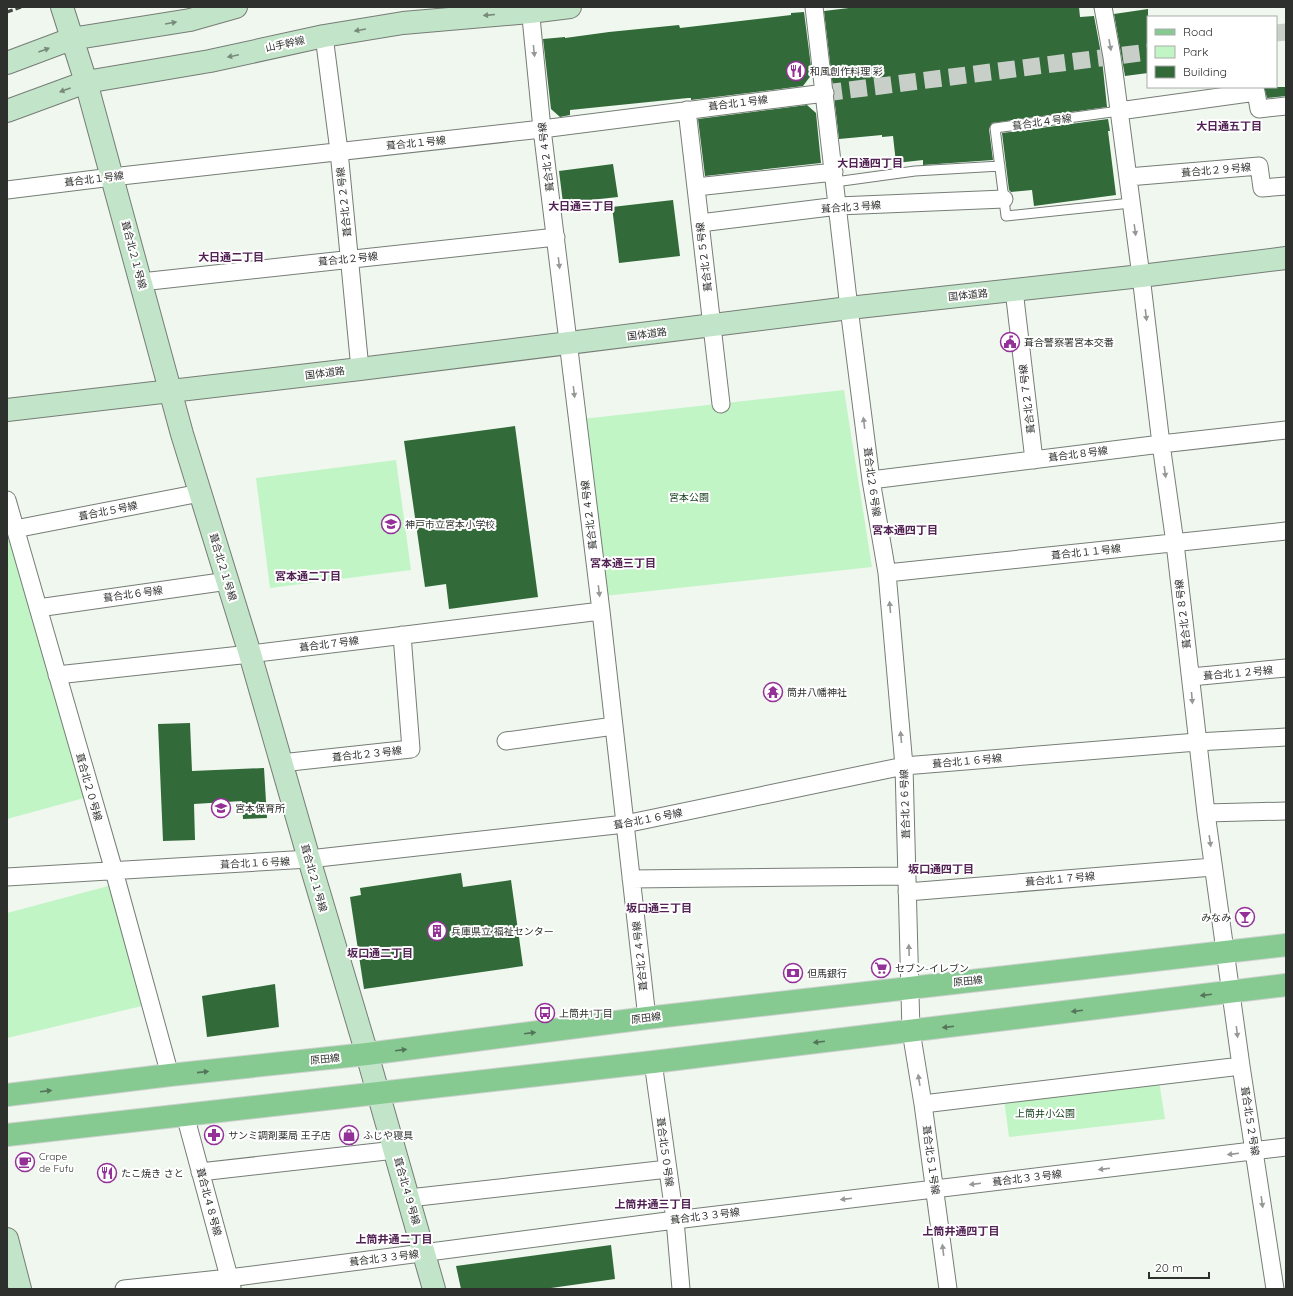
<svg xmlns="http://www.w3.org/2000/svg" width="1293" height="1296" viewBox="0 0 1293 1296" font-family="Quicksand,'Noto Sans JP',sans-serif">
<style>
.green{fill:#c2f5c5}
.building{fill:#326b39}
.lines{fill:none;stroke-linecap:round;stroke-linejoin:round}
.street-tunnel{stroke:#c8cfc8;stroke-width:17;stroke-dasharray:17 8;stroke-linecap:butt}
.lane-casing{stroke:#767d76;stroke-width:11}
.street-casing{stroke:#767d76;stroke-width:19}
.secondary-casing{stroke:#767d76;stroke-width:24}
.primary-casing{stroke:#d1d1d1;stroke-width:24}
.lane{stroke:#fff;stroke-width:9}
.street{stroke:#fff;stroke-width:17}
.secondary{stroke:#c2e4c8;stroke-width:22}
.primary{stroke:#86ca92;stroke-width:22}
.rail{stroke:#434643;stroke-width:3;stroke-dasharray:6 3;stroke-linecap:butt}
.oneway{fill:#788a7a}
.oneway2{fill:#969896}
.oneway3{fill:#55755a}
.labels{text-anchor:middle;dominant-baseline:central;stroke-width:4;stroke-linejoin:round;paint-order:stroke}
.street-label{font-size:10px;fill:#2d302d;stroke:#fff}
.poi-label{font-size:10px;fill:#2d302d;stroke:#fff;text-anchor:start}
.park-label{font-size:10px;fill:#113c18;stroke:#fff}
.neighbourhood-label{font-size:11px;font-weight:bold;fill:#522254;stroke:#fff}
</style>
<rect width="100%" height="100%" fill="#eff7ef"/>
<path class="green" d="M844,390l28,177 -268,29 -22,-177z
M396,460l15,110 -141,18 -14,-110z
M7,524l77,274 -77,21z
M112,885l30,121 -135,32v-125z
M1159,1081l6,38 -156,18 -5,-38z"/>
<path class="building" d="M857,7h222l1,10 14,-1 8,43 5,48 -115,16 -3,6 4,31 -70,5v-5l-27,3 -3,-27 -11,1v-2l-43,4 -15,-128z
M1148,9v64l-23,3 -11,-62z
M804,12l8,62 -9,12 -112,14v-2h-3l-118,12v5l-10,2 -9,-8 -8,-70 22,-2v1l44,-6 70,-7 1,3 111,-13v-2z
M1264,87h22v9l-19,2z
M807,105l9,8 5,50 -116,13 -7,-57z
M1108,119l2,12h-2l8,64 -82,11 -2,-16 -21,2 -2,-2 -7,-57z
M613,164l5,33 -55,6 -4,-32z
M673,200l7,56 -61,7 -7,-56z
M515,426l23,171 -89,12 -3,-25 -21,3 -21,-146z
M190,723l2,48 72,-3 3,50 -24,1 -1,-18 -48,3 1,36 -32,1 -5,-117z
M461,873l2,14 48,-7 12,86 -159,23 -14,-92 11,-2 -1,-7z
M275,984l4,43 -72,10 -5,-41z
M611,1245l4,34 -71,10h-83l-5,-23z"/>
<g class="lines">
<path class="street-tunnel" d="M1276,33l10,-1
M825,93l323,-41"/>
<g class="lane-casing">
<path id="lane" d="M1119,111l-124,17 11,88 125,-13
M835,182l80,-11 85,-5"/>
</g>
<g class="street-casing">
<path id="street" d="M530,7l12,122 59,482 46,407
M814,7l35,301 22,172 16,93 17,193 7,265 12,73 25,185
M1103,7l9,50 29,219 20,168 14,99 31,270 35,253 34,223
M324,36l15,115 21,218
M687,110l34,294
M1119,111l137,-19 3,17 27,-3
M1128,177l131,-11 3,22 24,-2
M696,187l138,-15
M7,190l105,-13 430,-48 283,-36
M700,223l138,-17 166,-7
M141,282l415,-45
M1014,290l20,170
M871,480l290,-36 125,-14
M7,500l107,371 56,204
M15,529l185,-36
M887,573l399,-42
M38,608l190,-27
M57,675l193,-21 351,-43
M1191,677l95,-9
M506,741l108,-15
M281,763l130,-14 -9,-114
M1206,813l80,-2
M7,877l302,-18 316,-35 279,-58 293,-24 89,-5
M631,879l276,-3
M907,892l306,-25
M653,1062l22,158 6,69
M923,1104l318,-38
M185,1115l47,173
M200,1172l195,-22
M409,1198l259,-29
M124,1289l105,-11 446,-58 611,-73"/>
</g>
<g class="secondary-casing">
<path id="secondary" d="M62,7l24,75 96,352 68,220 59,205 58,195 67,235
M7,63l64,-24 119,-19 46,-13
M7,111l79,-29 124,-21 114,-25 79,-13 127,-11 40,-5
M7,410l353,-41 489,-61 292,-32 145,-18
M7,1239l13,50"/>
</g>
<g class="primary-casing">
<path id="primary" d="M7,1095l163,-20 197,-21 280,-36 639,-73
M7,1135l646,-73 633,-77"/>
</g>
<use href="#lane" class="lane"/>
<use href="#street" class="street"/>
<use href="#secondary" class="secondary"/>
<use href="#primary" class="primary"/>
<path class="rail" d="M7,12l14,-5"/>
</g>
<defs><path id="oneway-solid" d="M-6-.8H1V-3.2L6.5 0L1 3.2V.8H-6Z"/></defs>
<g class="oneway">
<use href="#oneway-solid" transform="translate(489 15) rotate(175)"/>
<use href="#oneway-solid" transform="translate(171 23) rotate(-10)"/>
<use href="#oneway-solid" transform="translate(360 30) rotate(170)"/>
<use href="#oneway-solid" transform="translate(44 50) rotate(-20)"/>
<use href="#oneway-solid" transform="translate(233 56) rotate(168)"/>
<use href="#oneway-solid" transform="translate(65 90) rotate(160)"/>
</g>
<g class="oneway2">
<use href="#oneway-solid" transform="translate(1110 45) rotate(80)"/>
<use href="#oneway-solid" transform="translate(534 51) rotate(84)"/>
<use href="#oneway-solid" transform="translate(1135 230) rotate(82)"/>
<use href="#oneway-solid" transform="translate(559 263) rotate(83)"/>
<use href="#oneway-solid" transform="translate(1146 315) rotate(83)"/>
<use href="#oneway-solid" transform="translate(574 392) rotate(83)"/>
<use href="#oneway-solid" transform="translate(864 423) rotate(-97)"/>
<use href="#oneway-solid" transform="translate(1165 472) rotate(82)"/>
<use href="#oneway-solid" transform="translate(599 591) rotate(83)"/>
<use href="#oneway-solid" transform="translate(890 607) rotate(-95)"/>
<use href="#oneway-solid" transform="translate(1192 698) rotate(85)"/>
<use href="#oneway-solid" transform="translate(901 737) rotate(-95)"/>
<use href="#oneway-solid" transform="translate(1210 841) rotate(82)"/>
<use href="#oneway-solid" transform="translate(909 950) rotate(-92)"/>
<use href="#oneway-solid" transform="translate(1237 1032) rotate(83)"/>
<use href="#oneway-solid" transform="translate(919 1080) rotate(-99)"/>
<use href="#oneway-solid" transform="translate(1233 1154) rotate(173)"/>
<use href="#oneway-solid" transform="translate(1104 1169) rotate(173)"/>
<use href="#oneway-solid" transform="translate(975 1184) rotate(173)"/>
<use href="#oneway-solid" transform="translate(846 1199) rotate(173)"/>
<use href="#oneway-solid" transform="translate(1262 1202) rotate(82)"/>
<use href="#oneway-solid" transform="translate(943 1250) rotate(-97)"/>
</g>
<g class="oneway3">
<use href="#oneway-solid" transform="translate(1206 995) rotate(173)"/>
<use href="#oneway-solid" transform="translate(1077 1011) rotate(173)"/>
<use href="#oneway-solid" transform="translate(948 1027) rotate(173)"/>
<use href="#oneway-solid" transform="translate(530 1033) rotate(-7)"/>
<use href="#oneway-solid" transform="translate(819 1042) rotate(173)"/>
<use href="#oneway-solid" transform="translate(401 1050) rotate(-7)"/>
<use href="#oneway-solid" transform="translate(203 1072) rotate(-6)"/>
<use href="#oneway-solid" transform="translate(46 1091) rotate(-7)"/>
</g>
<defs>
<g id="restaurant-ring" transform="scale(1)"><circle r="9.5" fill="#fff" stroke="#943198" stroke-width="1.5"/><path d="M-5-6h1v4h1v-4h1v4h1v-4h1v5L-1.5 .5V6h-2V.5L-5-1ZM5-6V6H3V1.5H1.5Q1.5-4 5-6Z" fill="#943198"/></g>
<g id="civic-ring" transform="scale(1)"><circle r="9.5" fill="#fff" stroke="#943198" stroke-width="1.5"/><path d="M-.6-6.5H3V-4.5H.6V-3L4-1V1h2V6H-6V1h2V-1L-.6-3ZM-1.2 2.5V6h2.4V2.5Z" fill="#943198"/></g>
<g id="school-ring" transform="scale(1)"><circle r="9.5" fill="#fff" stroke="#943198" stroke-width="1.5"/><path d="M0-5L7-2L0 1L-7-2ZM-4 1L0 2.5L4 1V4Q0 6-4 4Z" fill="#943198"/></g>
<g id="temple-ring" transform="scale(1)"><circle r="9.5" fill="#fff" stroke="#943198" stroke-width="1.5"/><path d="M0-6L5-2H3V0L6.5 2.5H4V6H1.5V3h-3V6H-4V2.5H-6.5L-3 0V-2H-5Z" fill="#943198"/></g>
<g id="bar-ring" transform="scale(1)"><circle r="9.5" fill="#fff" stroke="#943198" stroke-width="1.5"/><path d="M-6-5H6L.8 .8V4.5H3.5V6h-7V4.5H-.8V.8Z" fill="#943198"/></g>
<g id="building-ring" transform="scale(1)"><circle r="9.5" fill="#fff" stroke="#943198" stroke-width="1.5"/><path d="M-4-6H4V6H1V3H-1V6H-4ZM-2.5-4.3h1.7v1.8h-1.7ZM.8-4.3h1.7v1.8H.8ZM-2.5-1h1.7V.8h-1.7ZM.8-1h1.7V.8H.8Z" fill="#943198"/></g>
<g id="supermarket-ring" transform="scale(1)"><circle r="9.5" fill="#fff" stroke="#943198" stroke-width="1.5"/><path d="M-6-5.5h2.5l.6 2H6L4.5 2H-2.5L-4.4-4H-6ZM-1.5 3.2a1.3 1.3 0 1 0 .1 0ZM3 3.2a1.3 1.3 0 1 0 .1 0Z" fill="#943198"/></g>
<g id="bank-ring" transform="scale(1)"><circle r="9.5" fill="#fff" stroke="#943198" stroke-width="1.5"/><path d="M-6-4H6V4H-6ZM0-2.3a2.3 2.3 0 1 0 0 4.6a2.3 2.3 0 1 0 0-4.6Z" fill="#943198"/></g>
<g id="bus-ring" transform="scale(1)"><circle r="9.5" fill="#fff" stroke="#943198" stroke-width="1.5"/><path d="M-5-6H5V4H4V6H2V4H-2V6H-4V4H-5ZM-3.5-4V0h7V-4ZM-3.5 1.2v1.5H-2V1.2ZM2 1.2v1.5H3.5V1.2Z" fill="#943198"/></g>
<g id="pharmacy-ring" transform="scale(1)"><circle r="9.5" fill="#fff" stroke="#943198" stroke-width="1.5"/><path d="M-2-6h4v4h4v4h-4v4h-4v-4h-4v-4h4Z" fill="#943198"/></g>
<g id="shop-ring" transform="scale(1)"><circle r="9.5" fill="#fff" stroke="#943198" stroke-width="1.5"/><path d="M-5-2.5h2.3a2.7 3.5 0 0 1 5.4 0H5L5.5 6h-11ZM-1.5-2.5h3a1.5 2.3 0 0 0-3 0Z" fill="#943198"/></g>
<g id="cafe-ring" transform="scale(1)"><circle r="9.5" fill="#fff" stroke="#943198" stroke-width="1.5"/><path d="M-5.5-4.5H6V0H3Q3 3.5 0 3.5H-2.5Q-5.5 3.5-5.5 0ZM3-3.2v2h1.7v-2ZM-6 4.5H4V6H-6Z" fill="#943198"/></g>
</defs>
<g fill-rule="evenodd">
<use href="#restaurant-ring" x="796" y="71"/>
<use href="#civic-ring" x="1010" y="342"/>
<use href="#school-ring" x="391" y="524"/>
<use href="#temple-ring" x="773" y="692"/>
<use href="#school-ring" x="221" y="808"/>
<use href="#bar-ring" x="1245" y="917"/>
<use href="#building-ring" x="437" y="931"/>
<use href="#supermarket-ring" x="881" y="968"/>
<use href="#bank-ring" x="793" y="973"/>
<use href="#bus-ring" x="545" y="1013"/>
<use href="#pharmacy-ring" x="214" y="1135"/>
<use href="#shop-ring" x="349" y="1135"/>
<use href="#cafe-ring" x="25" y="1162"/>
<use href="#restaurant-ring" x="107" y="1173"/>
</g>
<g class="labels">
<g class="street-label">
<text transform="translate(285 44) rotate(-12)">山手幹線</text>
<text transform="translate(738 103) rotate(-7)">葺合北１号線</text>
<text transform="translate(1042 122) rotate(-8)">葺合北４号線</text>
<text transform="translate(416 143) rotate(-6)">葺合北１号線</text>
<text transform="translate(546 157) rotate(-97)">葺合北２４号線</text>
<text transform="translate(1216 170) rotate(-5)">葺合北２９号線</text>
<text transform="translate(94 179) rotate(-7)">葺合北１号線</text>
<text transform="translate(344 202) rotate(-96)">葺合北２２号線</text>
<text transform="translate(851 207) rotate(-4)">葺合北３号線</text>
<text transform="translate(134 255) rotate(75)">葺合北２１号線</text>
<text transform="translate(704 257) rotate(-97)">葺合北２５号線</text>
<text transform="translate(348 259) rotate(-6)">葺合北２号線</text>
<text transform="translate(968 295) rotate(-6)">国体道路</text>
<text transform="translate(647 334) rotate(-7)">国体道路</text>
<text transform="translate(325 373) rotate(-7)">国体道路</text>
<text transform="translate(1027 399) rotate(-97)">葺合北２７号線</text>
<text transform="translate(1078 454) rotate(-7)">葺合北８号線</text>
<text transform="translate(872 482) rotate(82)">葺合北２６号線</text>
<text transform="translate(108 511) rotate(-11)">葺合北５号線</text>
<text transform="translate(589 515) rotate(-97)">葺合北２４号線</text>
<text transform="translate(1086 552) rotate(-6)">葺合北１１号線</text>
<text transform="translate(223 567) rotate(73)">葺合北２１号線</text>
<text transform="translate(133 594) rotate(-8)">葺合北６号線</text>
<text transform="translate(1183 614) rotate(-97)">葺合北２８号線</text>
<text transform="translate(329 644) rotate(-7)">葺合北７号線</text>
<text transform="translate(1238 673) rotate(-5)">葺合北１２号線</text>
<text transform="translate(367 754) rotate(-6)">葺合北２３号線</text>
<text transform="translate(967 761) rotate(-5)">葺合北１６号線</text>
<text transform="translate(89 787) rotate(74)">葺合北２０号線</text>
<text transform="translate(905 804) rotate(-92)">葺合北２６号線</text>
<text transform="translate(648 819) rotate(-11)">葺合北１６号線</text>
<text transform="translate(255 863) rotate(-3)">葺合北１６号線</text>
<text transform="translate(314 878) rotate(74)">葺合北２１号線</text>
<text transform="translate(1060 879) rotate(-5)">葺合北１７号線</text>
<text transform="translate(640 956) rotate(-96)">葺合北２４号線</text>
<text transform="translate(968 981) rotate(-6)">原田線</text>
<text transform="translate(646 1018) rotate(-7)">原田線</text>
<text transform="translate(325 1059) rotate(-6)">原田線</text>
<text transform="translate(1250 1121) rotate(81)">葺合北５２号線</text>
<text transform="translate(665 1152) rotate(82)">葺合北５０号線</text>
<text transform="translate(931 1160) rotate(82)">葺合北５１号線</text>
<text transform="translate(1027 1178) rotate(-7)">葺合北３３号線</text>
<text transform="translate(407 1191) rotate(74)">葺合北４９号線</text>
<text transform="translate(209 1202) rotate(75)">葺合北４８号線</text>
<text transform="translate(705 1216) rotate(-7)">葺合北３３号線</text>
<text transform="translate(384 1258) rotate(-7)">葺合北３３号線</text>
</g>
<g class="poi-label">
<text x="810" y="71">和風創作料理 彩</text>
<text x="1024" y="342">葺合警察署宮本交番</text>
<text x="405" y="524">神戸市立宮本小学校</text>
<text x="787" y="692">筒井八幡神社</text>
<text x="235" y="808">宮本保育所</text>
<text x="1231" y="917" text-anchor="end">みなみ</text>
<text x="451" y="931">兵庫県立 福祉センター</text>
<text x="895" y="968">セブン-イレブン</text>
<text x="807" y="973">但馬銀行</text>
<text x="559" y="1013">上筒井1丁目</text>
<text x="228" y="1135">サンミ調剤薬局 王子店</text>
<text x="363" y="1135">ふじや寝具</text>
<text x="39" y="1156">Crape<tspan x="39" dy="12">de Fufu</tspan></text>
<text x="121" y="1173">たこ焼き さと</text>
</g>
<g class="park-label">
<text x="689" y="497">宮本公園</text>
<text x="1045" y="1113">上筒井小公園</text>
</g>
<g class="neighbourhood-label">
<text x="1229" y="126">大日通五丁目</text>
<text x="870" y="163">大日通四丁目</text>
<text x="581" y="206">大日通三丁目</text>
<text x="231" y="257">大日通二丁目</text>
<text x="905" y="530">宮本通四丁目</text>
<text x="623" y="563">宮本通三丁目</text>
<text x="308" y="576">宮本通二丁目</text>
<text x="941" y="869">坂口通四丁目</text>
<text x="659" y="908">坂口通三丁目</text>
<text x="380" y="953">坂口通二丁目</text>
<text x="653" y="1204">上筒井通三丁目</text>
<text x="961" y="1231">上筒井通四丁目</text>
<text x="394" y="1239">上筒井通二丁目</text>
</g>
</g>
<rect width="1293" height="1296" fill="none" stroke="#2d302d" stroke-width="16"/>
<rect x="1147" y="16" width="130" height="72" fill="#ffffff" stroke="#abacab"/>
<rect x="1155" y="29" width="20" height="6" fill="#86ca92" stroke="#abacab"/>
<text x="1183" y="36" font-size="12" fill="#2d302d">Road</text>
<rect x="1155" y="46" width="20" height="12" fill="#c2f5c5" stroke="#abacab"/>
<text x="1183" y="56" font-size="12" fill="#2d302d">Park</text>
<rect x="1155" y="66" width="20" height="12" fill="#326b39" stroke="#abacab"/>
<text x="1183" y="76" font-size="12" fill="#2d302d">Building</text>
<path d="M1149 1272v6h60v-6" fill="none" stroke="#2d302d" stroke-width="2"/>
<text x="1155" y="1272" font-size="12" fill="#2d302d" stroke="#ffffff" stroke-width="3" paint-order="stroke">20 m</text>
</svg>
